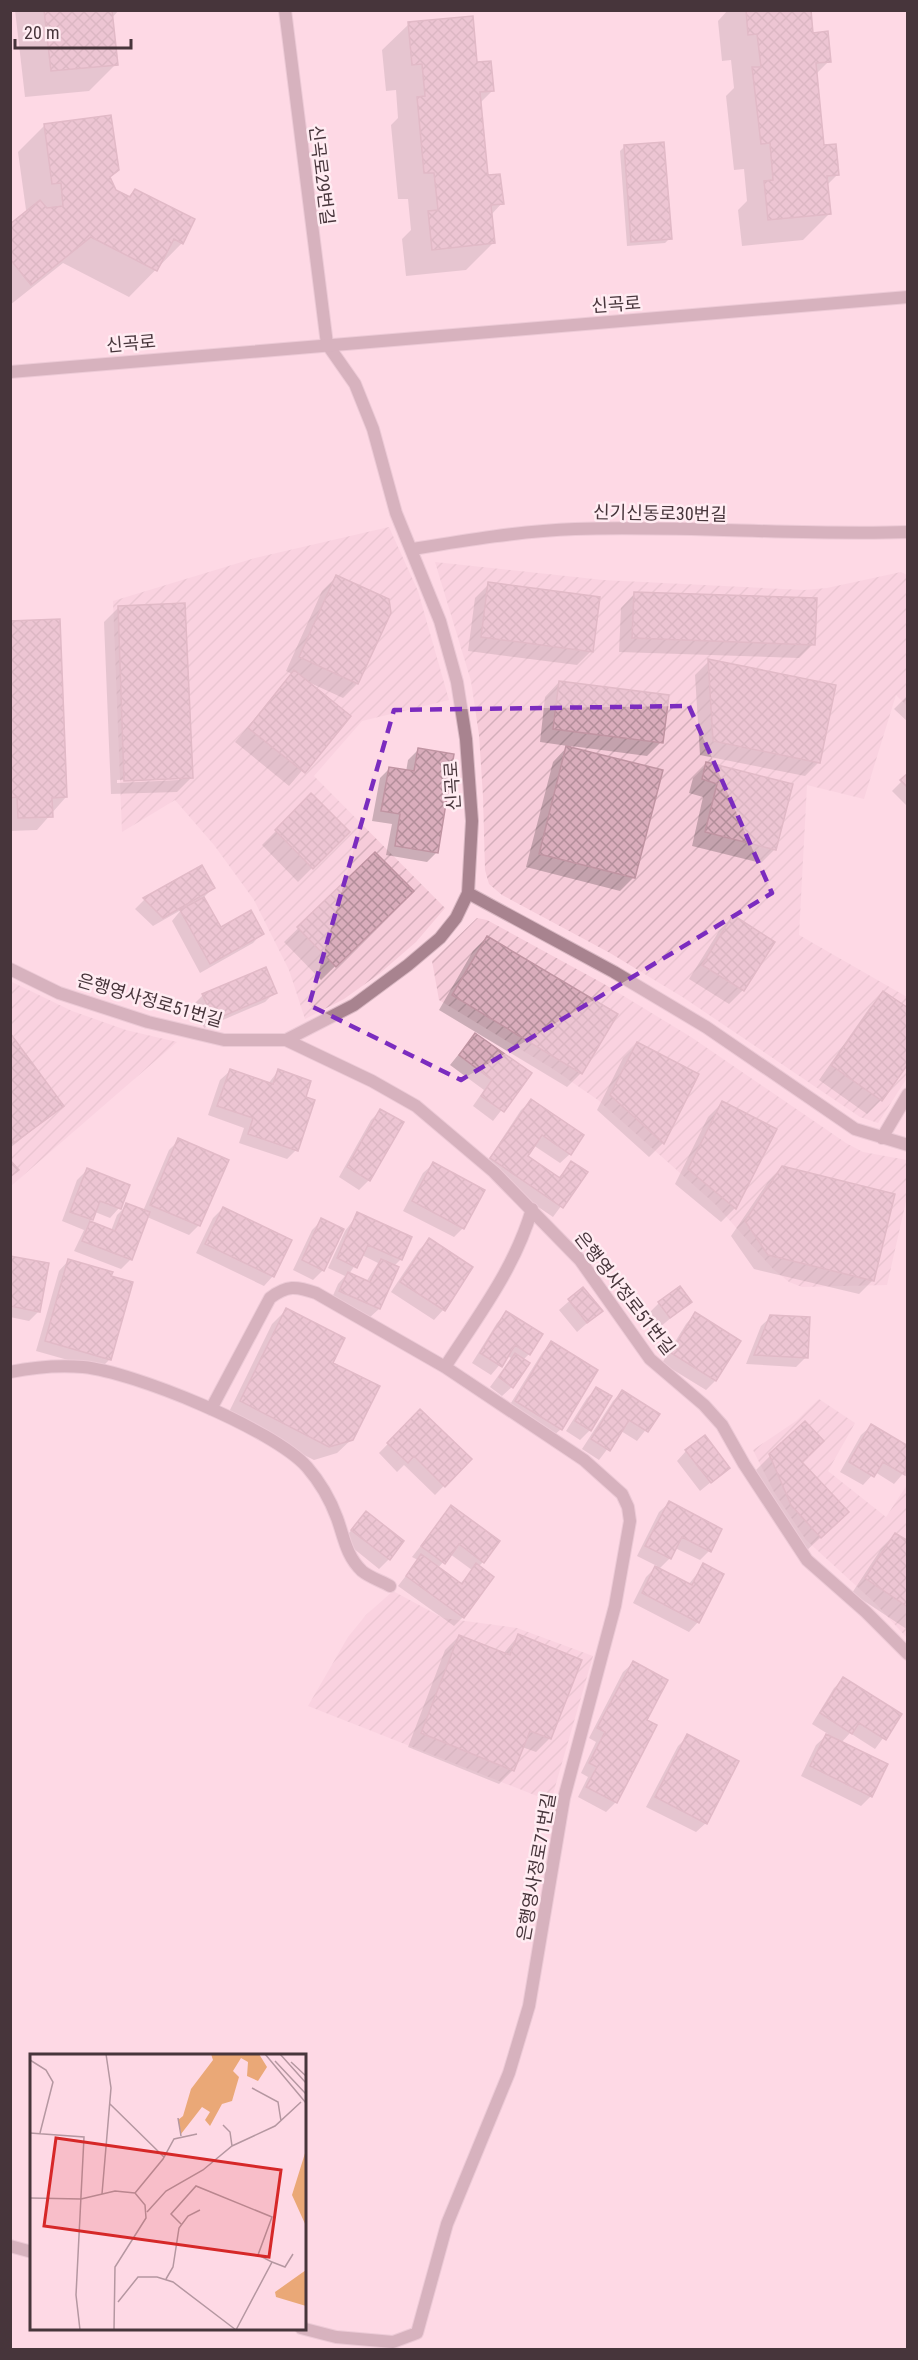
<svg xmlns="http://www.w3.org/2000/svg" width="918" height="2360" viewBox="0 0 918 2360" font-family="'Roboto Condensed','Noto Sans KR',sans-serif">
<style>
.industrial{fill:url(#industrial-furrows)}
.shadow{fill:#0003;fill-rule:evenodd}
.building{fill:url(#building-cross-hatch);stroke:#c094a2;stroke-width:1.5}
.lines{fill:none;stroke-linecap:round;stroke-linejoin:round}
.service-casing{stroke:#d9b8c3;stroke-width:14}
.minor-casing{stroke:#d9b8c3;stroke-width:14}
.tertiary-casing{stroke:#d9b8c3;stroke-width:14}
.service{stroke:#a8838f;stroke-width:12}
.minor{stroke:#a8838f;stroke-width:12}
.tertiary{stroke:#a8838f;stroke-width:12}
.marked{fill:none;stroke:#7b2cbf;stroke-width:4.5;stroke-dasharray:12 8;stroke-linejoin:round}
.labels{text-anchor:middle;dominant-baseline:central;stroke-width:5;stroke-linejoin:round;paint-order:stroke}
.street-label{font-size:18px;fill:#47353b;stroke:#ffecf2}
.inset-road{fill:none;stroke:#b597a1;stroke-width:1.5}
.view{fill:#d62828;fill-opacity:0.15;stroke:#d62828;stroke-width:3}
.inset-edge{fill:none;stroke:#47353b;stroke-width:3}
</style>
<defs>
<pattern id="industrial-furrows" width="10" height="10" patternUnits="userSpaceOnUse" patternTransform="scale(1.5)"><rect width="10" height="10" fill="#f6cbd9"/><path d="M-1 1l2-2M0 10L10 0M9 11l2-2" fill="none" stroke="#d4afbb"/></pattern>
<pattern id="building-cross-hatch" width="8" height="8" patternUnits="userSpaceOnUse" patternTransform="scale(1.5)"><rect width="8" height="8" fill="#daadbc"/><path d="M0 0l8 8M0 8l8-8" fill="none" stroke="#b38e9a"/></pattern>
</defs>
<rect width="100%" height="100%" fill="#fed9e5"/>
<path class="industrial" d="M389,527l29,64 31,109 -87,21 -48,55 131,132 -29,34 -37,32 -35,25 -39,20 -16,-49 -35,-70 -40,-55 -39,-45 -53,32 -9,-231 142,-43z
M435,562l168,18 201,10 23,-2 74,-16 6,3v131l-11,-11 -32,104 -57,-14 -8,150 108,62v81l-29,45 -18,-6 -176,-119 -74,-45 -108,-58 -13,-11 -4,-14 -2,-74 -4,-61 -8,-54z
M477,918l10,2 117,64 87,53 155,106 17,9 44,8v37l-20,88 -85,2 -13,-5 -16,-13 -57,-64 -118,-105 -45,-31 -114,-69 -7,-39z
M10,981l62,30 54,19 51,12 -166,144z
M819,1399l36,24 -27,48 58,46 21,-32v153l-31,-34 -70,-64 -32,-48 -21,-42 43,-29z
M393,1591l50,27 74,10 76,28 -40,138 -5,4 -11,-2 -229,-90 40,-69 18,-22z"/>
<path class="shadow" d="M15,10h104l-8,9 5,45 -27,27 -64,6z
M728,10h81l3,24 17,27 -13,13 7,73 15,27 -12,12 3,28 -26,26 -61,6 -4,-36 9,-9 -3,-32 -10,1 -8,-74 8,-8 -3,-28 -9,1 -4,-40z
M409,24l67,40 17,26 -14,14 8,72 15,27 -11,12 2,28 -27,27 -60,6 -4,-37 9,-9 -3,-31h-10l-7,-74 7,-7 -2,-28 -10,1 -4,-41z
M45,125l64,53 6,13 13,6 7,-7 47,53 -53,54 -66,-34 -53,42v-79l21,-17 -5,1 -8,-58z
M625,146l45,92 -5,5 -38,3 -7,-95z
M336,577l21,107 -14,14 -37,-17 42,35 -59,70 -54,-44 57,-68 -6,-3 36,-80z
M489,584l102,67 -14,14 -109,-14 7,-53z
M635,593l178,51 -14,14 -180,-6 2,-44z
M118,608l73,170 -14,14 -66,2 -7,-172zM179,777v3l-62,3v-3z
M10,623l56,174 -29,33 -27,1z
M709,661l110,101 -14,14 -105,-21 -5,-80z
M559,682l102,60 -14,14 -76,-10 63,131 -14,14 -94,-24 27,-105 15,-16 -28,-4 5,-45z
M908,695v27l-14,-13z
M418,750l19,102 -10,10 -41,-7 6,-31 -20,-3 8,-43 9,-9 17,3 2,-12z
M707,764l68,85 -14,14 -69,-17 11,-49 -14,-4 4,-15z
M908,775v32l-16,-16z
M311,796l37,36 -50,50 -36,-37z
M375,854l37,37 -91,89 -37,-38z
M202,867l11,21 -10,10 18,31 41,4 -9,10 -53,30 -28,-52 9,-11 -28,16 -18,-17 9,-9z
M733,917l40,25 -30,48 -14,14 -40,-25 30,-48z
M487,937l94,136 -14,14 -128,-77 34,-59z
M275,992l-10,10 -61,26 -10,-24 9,-9z
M884,993l-3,107 -14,14 -48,-34 51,-73z
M475,1034l55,39 -37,48 -20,-15 11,-16 -34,-25z
M10,1035l52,71 -52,42z
M637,1044l60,30 -34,69 -14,14 -52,-47 26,-52z
M230,1071l38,13 10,-13 26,27 -8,52 -9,9 -48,-16 5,-15 -36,-13 12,-35z
M531,1101l39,53 -10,9 -27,-18 -8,11 33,22 14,-15 14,9 -33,45 -71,-48 39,-59z
M722,1103l53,26 -40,79 -14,14 -46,-38 33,-67z
M380,1111l-11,69 -10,10 -20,-13 32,-57z
M179,1140l20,85 -10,10 -42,-18 -17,43 -9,9 -47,-18 10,-21 -22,-9 15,-41 10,-10 32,38 -9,10 -15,-6 -6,10 22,9 6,-16 10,-10 16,6 26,-61z
M433,1164l30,64 -9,9 -51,-26 20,-38z
M782,1168l91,112 -14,14 -105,-25 -23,-33 37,-54z
M223,1208l50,68 -9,10 -68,-33 17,-35z
M358,1214l43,45 -7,7 3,2 -18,41 -10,9 -38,-18 7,-16 7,-8 -17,-8 17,-37 -3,-1 -19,40 -10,10 -20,-10 19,-40 10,-10 23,11zM362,1255l16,8 -12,19 -17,-8z
M429,1240l42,28 -28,42 -9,10 -43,-28 28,-42z
M10,1257l29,54 -10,10 -19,-4z
M68,1261l42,98 -10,10 -64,-18 23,-80z
M583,1289l18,22 -24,21 -18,-22z
M690,1302l-30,25 -10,-15 9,-9z
M286,1310l45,53 21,76 -15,14 -23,7 -87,-44 45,-92z
M507,1313l22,41 -6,6 -11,27 -10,9 -12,-9 21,-29 -4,-2 -16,19 -19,-12 25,-40z
M695,1314l44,27 -24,40 -9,9 -44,-27 24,-39z
M771,1317l35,40 -10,10 -50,-3 15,-38z
M551,1343l10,86 -10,9 -45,-27 36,-58z
M596,1389l14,8 -20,33 -10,10 -14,-9 21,-33z
M622,1392l36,22 -21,27 -16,-10 -22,29 -17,-11 31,-48z
M420,1411l50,48 -35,36 -31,-30 -7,7 -18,-19z
M871,1426l37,21v21l-14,16 -19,-12 -12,13 -23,-13 21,-37z
M686,1451l42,17 -28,23 -23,-30z
M770,1456l31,6 32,64 -27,25 -29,-32 -21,-49z
M669,1503l40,48 -9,9 -25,-12 -5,10 -11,11 30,15 15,-19 -6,57 -9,10 -56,-29 13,-26 11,-11 -20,-10 22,-44z
M451,1507l32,55 -5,5 -15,50 -9,9 -56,-40 20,-26 -6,-3zM450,1554l22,16 -12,14 -22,-16z
M366,1513l23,46 -10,10 -36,-29z
M895,1535l13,8v87l-56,-37 29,-44z
M459,1636l44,18 15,-18 32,102 -14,14 -14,-5 -9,23 -14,14 -91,-37 37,-97z
M633,1663l12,57 10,6 -40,77 -9,9 -28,-15 10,-20 -7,-4 15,-31 -7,-4 34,-66z
M844,1679l56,36 -25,34 -25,-16 -9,10 30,53 -10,10 -60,-30 15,-31 12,-11 -16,-10 22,-36z
M688,1736l18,87 -10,9 -50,-25 32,-61z"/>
<path class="building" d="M44,10h68l6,55 -67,6z
M746,10h65l2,23 15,-2 3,31 -15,1 8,82 12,-1 3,31 -12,1 4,38 -63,6 -4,-39 9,-1 -3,-37 -9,1 -9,-77h9l-4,-33 -9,1z
M473,16l4,46 14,-1 3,30 -14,1 8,83 12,-1 4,30 -13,1 4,38 -63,7 -4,-39 10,-1 -4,-37h-10l-7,-76 8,-1 -3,-32 -10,1 -4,-43z
M111,115l8,55 -9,7 6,13 14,7 5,-8 60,30 -12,25 -9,-5 -17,32 -66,-34 -60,48 -21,-26v-35l30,-24 7,8 16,-2 -2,-23 -9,1 -8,-60z
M664,142l8,97 -41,3 -7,-97z
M336,575l53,24 2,14 -33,71 -59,-27z
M488,582l112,15 -7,55 -112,-15z
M634,592l183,6 -2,47 -183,-7z
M185,603l8,175 -69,3 -6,-175z
M60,619l7,178 -15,1 1,19 -35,1 -1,-21 -7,1v-177z
M708,659l128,26 -16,78 -107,-22z
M294,670l57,46 -46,57 -57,-45z
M559,681l110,14 -6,48 -110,-14z
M566,746l97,24 -28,108 -96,-24z
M418,748l36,6 -16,99 -43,-7 5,-32 -19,-3 8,-44 25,4z
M706,762l87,22 -17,66 -71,-18 12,-48 -15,-5z
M908,773v15l-8,-8z
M311,793l39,39 -37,37 -38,-39z
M375,852l39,39 -78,76 -39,-40z
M202,865l13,23 -52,30 -20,-20z
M204,897l17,30 30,-17 13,24 -54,30 -30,-54z
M733,915l42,27 -31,49 -42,-26z
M487,936l131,78 -36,60 -130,-79z
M266,967l11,26 -63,27 -12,-26z
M883,991l25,17v56l-26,37 -51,-36z
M10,1033l54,73 -50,37 -4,-5z
M475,1033l57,40 -28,39 -23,-16 11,-16 -33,-25z
M637,1042l62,32 -35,70 -54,-49z
M230,1069l43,15 5,-15 33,12 -5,16 9,3 -17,51 -50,-17 5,-16 -36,-12z
M531,1099l53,36 -13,20 -29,-20 -14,21 32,22 11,-17 17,11 -25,36 -73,-50z
M722,1101l55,28 -41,80 -48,-40z
M380,1109l24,13 -34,59 -23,-14z
M178,1138l51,22 -29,66 -50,-21z
M10,1160l9,10 -9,7z
M433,1162l52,28 -21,39 -52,-28z
M782,1166l113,28 -21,87 -106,-26 -23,-34z
M87,1168l43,17 -9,24 -21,-8 -7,19 -23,-8z
M126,1203l24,9 -18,48 -50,-19 8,-20 25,10z
M223,1207l69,33 -18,37 -69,-33z
M357,1212l55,25 -10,23 -34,-15 -11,23 -20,-10z
M321,1218l23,11 -20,42 -22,-11z
M429,1238l44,29 -28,44 -45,-29z
M10,1256l39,7 -9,49 -30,-6z
M68,1259l45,13 -2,4 22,6 -22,78 -66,-19z
M381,1259l18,8 -19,42 -41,-18 9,-19 22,10z
M680,1286l12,16 -22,16 -12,-16z
M583,1287l20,24 -16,12 -19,-24z
M286,1308l59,30 -12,25 47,23 -27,54 -24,7 -89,-46z
M506,1311l37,23 -13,21 -15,-10 -13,22 -22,-14z
M695,1312l46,29 -25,40 -45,-28z
M770,1315l40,2 -2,41 -54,-3z
M551,1341l47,29 -36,60 -47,-29z
M515,1353l15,10 -17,25 -14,-11z
M596,1387l16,9 -21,35 -16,-10z
M622,1390l38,24 -12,18 -19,-12 -19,31 -19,-12z
M420,1409l52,50 -27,28 -31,-31 -6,7 -21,-20z
M805,1421l19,20 -22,21 47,50 -28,26 -30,-33 -22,-51z
M871,1424l37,22 -3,29 -22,-13 -9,15 -25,-15z
M705,1435l25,33 -19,15 -26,-33z
M669,1501l53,28 -11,23 -29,-15 -11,22 -26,-13z
M451,1505l49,36 -16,22 -25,-19 -14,20 -24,-18z
M366,1511l38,30 -14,19 -39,-30z
M895,1533l13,8v66l-43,-29z
M421,1554l41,30 14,-21 18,14 -30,41 -58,-42z
M703,1563l21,11 -25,49 -57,-30 13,-27 37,19z
M518,1634l64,26 -31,79 -21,-8 -16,40 -93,-38 38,-98 51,20z
M633,1661l35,19 -21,40 10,5 -40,78 -31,-16 11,-20 -8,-4 16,-31 -8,-4z
M843,1677l59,37 -16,26 -27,-17 -7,11 -32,-21z
M687,1734l52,27 -32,63 -52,-27z
M826,1734l62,30 -16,33 -62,-31z"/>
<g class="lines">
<g class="service-casing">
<path id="service" d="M413,549c54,-9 108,-18 162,-20 111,-4 222,7 333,3
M468,893l146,79 92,55 149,102 53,16
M10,969l49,24 89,29 76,18h62l68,-35 54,-40 32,-27 16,-20 12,-25 4,-72 -6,-82 -9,-57 -17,-61 -44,-108 -23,-84 -18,-45 -28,-40
M286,1040l86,41 44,25 78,66 86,88 70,99 54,46 18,20 22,39 63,96 59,52 42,42
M882,1138l26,-44
M445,1367c33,-51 70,-99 87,-158
M10,1372c25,-5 49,-7 73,-5 51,5 190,62 224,100 13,15 23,32 30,51 7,19 9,38 25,53 7,6 19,10 28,15
M211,1409l59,-111c17,-13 26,-12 46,-5l129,74 139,93 38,34 6,13 2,14 -15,85 -51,192 -35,208 -20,67 -62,151 -30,109 -24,9 -57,-5 -35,-9
M10,2246l22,6"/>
</g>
<g class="minor-casing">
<path id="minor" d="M285,10l42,334"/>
</g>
<g class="tertiary-casing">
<path id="tertiary" d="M10,372l898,-75"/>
</g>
<use href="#service" class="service"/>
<use href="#minor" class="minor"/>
<use href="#tertiary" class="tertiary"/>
</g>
<path d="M0 0H918V2360H0ZM689,706l83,187 -311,187 -152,-75 85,-295z" fill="#fed9e5" fill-opacity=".55" fill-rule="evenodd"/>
<path class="marked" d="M689,706l83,187 -311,187 -152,-75 85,-295z"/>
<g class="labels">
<g class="street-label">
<text transform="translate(322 175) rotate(83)">신곡로29번길</text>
<text transform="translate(616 304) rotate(-4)">신곡로</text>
<text transform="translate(131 343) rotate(-5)">신곡로</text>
<text transform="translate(660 513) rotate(1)">신기신동로30번길</text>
<text transform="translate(452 786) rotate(-94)">신곡로</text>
<text transform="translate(150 1000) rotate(16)">은행영사정로51번길</text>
<text transform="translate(625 1293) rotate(52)">은행영사정로51번길</text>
<text transform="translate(536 1867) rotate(-80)">은행영사정로71번길</text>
</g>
</g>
<g transform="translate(30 2054)">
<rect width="276" height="276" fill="#fed9e5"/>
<path d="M181,0h48l8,13 -9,14 -11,-5 1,-14 -7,-4 -8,13 6,6 -7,24 -10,3 -12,22 -5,-6 5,-8 -8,-5 -21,27 -3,-14 5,-4 8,-27 22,-29zM276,96v76l-14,-31zM276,216v36l-30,-9 -1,-5z" fill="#eaa877"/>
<path class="inset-road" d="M235,0l41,49M250,0l26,29M0,6l16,10 7,12 -13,51M245,7l31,33M261,8l15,14M222,34l26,14 3,19M80,50l54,53M148,64l3,18M193,71l7,7 2,14M0,79l54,4 -8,158 4,35M105,139l28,-34 11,-20 23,-5M72,140l9,-106 -5,-34M0,144l51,1 34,-8 20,2M117,158l19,-21 37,-21 29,-24 43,-20 26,-24M151,170l-10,-10 25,-28 76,31 -14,38 14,7 -36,68M242,208l13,5 8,-13M136,225l7,-12 6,-39 9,-12 12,-6M88,248l20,-25h19l16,5 63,48M84,276l1,-63 31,-49 -1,-13 -10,-12"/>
<path class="view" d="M26,84l225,32 -12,87 -225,-31z"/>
<rect width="276" height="276" class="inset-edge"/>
</g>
<rect width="918" height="2360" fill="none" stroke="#47353b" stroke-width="24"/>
<path d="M15 39v9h116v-9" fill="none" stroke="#47353b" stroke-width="3"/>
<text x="24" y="39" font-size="18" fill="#47353b" stroke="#ffecf2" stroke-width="4.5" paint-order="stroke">20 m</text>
</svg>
